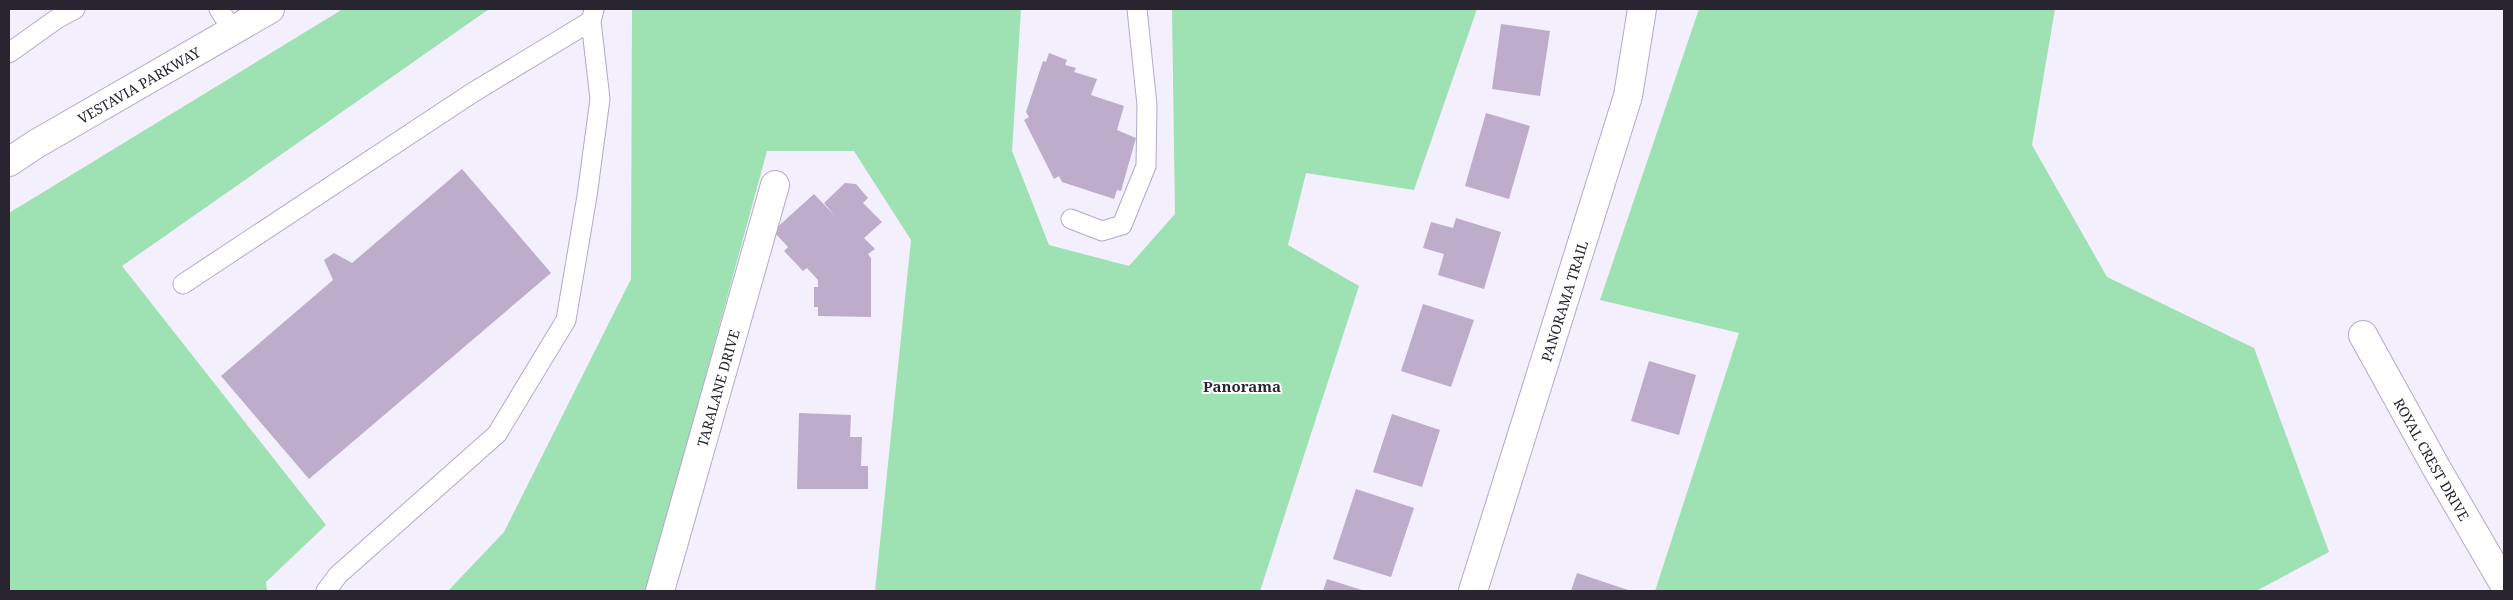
<svg xmlns="http://www.w3.org/2000/svg" width="2513" height="600" viewBox="0 0 2513 600" font-family="'Noto Serif',serif">
<style>
.green{fill:#9ee1b2}
.building{fill:#bdadca}
.lines{fill:none;stroke-linecap:round;stroke-linejoin:round}
.lane-casing{stroke:#b2aac8;stroke-width:21}
.street-casing{stroke:#b2aac8;stroke-width:30}
.lane{stroke:#fff;stroke-width:19}
.street{stroke:#fff;stroke-width:28}
.labels{text-anchor:middle;dominant-baseline:central;stroke-width:4;stroke-linejoin:round;paint-order:stroke}
.street-label{font-size:14px;fill:#282430;stroke:#fff}
.neighbourhood-label{font-size:15px;font-weight:bold;fill:#282430;stroke:#fff}
</style>
<rect width="100%" height="100%" fill="#f3effc"/>
<path class="green" d="M343,9h146l-367,257 204,259 -60,57 1,9h-258v-378z
M632,9h389l-9,142 37,94 80,21 46,-52 -3,-205h305l-63,181 -108,-17 -18,72 71,41 -99,305h-385l36,-351 -57,-89h-87l-120,440h-199l56,-59 127,-253z
M1699,9h356l-23,136 75,132 147,71 75,204 -73,39h-601l84,-258 -139,-33z"/>
<path class="building" d="M1501,24l49,7 -10,65 -48,-7z
M1049,53l18,7 -2,5 11,3 -2,4 23,7 -6,16 33,11 -7,24 19,8 -15,53 -4,-1 -3,9 -52,-17 -3,-6 -5,3 -30,-59 5,-3 -3,-5 17,-51 3,1z
M1486,113l44,13 -21,73 -44,-13z
M462,169l89,104 -242,206 -88,-103 112,-96 -9,-20 10,-7 18,10z
M845,183l11,1 12,14 -5,5 19,19 -18,16 11,11 -7,5 3,4v59l-53,-1v-9h-4v-20h4v-7l-11,-12 -4,3 -19,-20 4,-4 -15,-16 41,-37 21,22 -11,-13z
M1456,218l45,14 -17,57 -46,-14 6,-21 -21,-6 8,-26 22,6z
M1423,304l51,16 -23,67 -50,-16z
M1649,361l47,14 -17,60 -48,-14z
M799,413l52,2 -1,22h12l-1,29h7v23h-71z
M1392,414l48,16 -18,57 -49,-15z
M1356,489l58,19 -23,69 -58,-18z
M1577,573l54,18h-60z
M1327,579l38,12h-42z"/>
<g class="lines">
<g class="lane-casing">
<path id="lane" d="M219,9l13,21
M9,53l49,-35 17,-9
M1071,219l31,12 20,-6 24,-59 1,-61 -10,-96
M183,284l289,-191 119,-72 3,-11
M326,591l12,-16 159,-141 69,-114 21,-124 13,-97 -9,-78"/>
</g>
<g class="street-casing">
<g id="street">
<path id="s1" d="M9,162l27,-18 234,-135"/>
<path id="s2" d="M2363,335l74,134 67,115"/>
<path id="s3" d="M660,591l115,-406"/>
<path id="s4" d="M1473,591l155,-495 14,-87"/>
</g>
</g>
<use href="#lane" class="lane"/>
<use href="#street" class="street"/>
</g>
<g class="labels">
<g class="street-label">
<text stroke="none"><textPath href="#s1" startOffset="151">VESTAVIA PARKWAY</textPath></text>
<text stroke="none"><textPath href="#s4" startOffset="304">PANORAMA TRAIL</textPath></text>
<text stroke="none"><textPath href="#s3" startOffset="211">TARALANE DRIVE</textPath></text>
<text stroke="none"><textPath href="#s2" startOffset="142">ROYAL CREST DRIVE</textPath></text>
</g>
<g class="neighbourhood-label">
<text x="1242" y="386">Panorama</text>
</g>
</g>
<rect width="2513" height="600" fill="none" stroke="#282430" stroke-width="20"/>
</svg>
